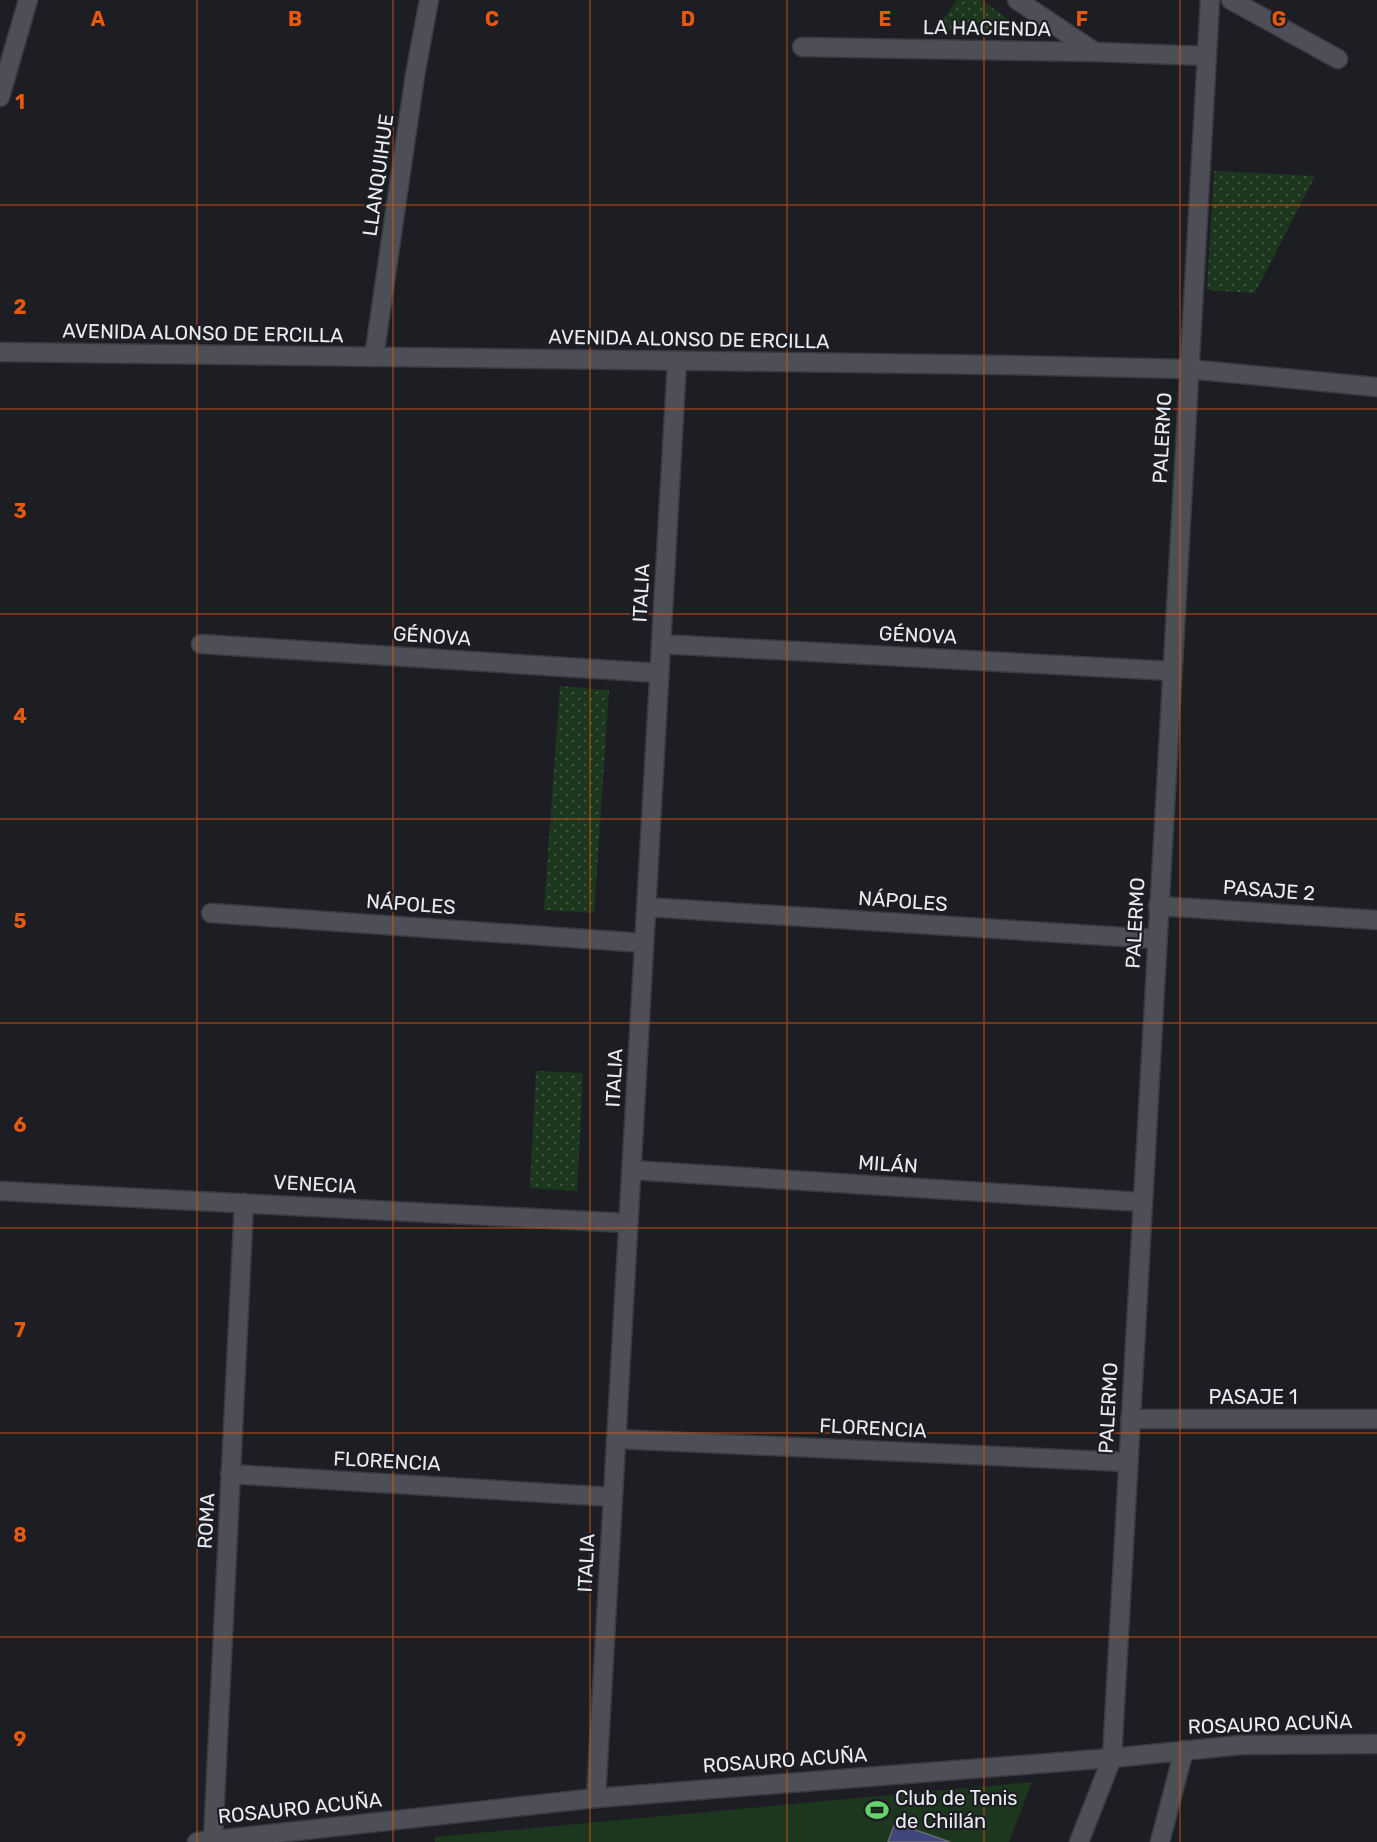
<svg xmlns="http://www.w3.org/2000/svg" width="1377" height="1842" viewBox="0 0 1377 1842" font-family="Rubik,sans-serif">
<style>
.grass{fill:url(#grass-dots)}
.garden{fill:#1d371e}
.building{fill:#3f467c;stroke:#696a72;stroke-width:1.5}
.lines{fill:none;stroke-linecap:round;stroke-linejoin:round}
.street-casing{stroke:#393a3f;stroke-width:21}
.secondary-casing{stroke:#393a3f;stroke-width:21}
.street{stroke:#4d4e56;stroke-width:18}
.secondary{stroke:#4d4e56;stroke-width:18}
.grid{fill:none;stroke:#e8590c;stroke-width:1.5;stroke-opacity:0.55}
.labels{text-anchor:middle;dominant-baseline:central;stroke-width:4.5;stroke-linejoin:round;paint-order:stroke}
.street-label{font-size:20px;fill:#ebecf1;stroke:#1d1e24}
.poi-label{font-size:20px;fill:#ebecf1;stroke:#1d1e24;text-anchor:start}
.grid-label{font-size:20px;text-anchor:middle;font-weight:bold;fill:#e8590c;stroke:#1d1e24;stroke-width:4.5;stroke-linejoin:round;paint-order:stroke}
</style>
<defs>
<pattern id="grass-dots" width="8" height="8" patternUnits="userSpaceOnUse" patternTransform="scale(1.5)"><rect width="8" height="8" fill="#1d371e"/><path d="M2 2h.1M6 6h.1" fill="none" stroke="#3e543f" stroke-width="1.8" stroke-linecap="round"/></pattern>
</defs>
<rect width="100%" height="100%" fill="#1d1e24"/>
<path class="grass" d="M957,0h24l45,32 -91,-2z
M1214,171l101,5 -60,117 -48,-3z
M560,686l49,4 -15,223 -50,-3z
M536,1071l47,2 -6,118 -47,-3z"/>
<path class="garden" d="M1032,1782l-23,60h-574v-5z"/>
<path class="building" d="M895,1823l55,19h-62z"/>
<g class="lines">
<g class="street-casing">
<path id="street" d="M1017,0l78,52
M1231,0l107,59
M802,47l293,5 112,4
M0,97l28,-97
M374,357l41,-282 14,-75
M201,644l458,29
M661,644l511,27
M1158,906l219,14
M646,907l510,32
M211,913l433,30
M631,1170l511,32
M0,1191l628,32
M1130,1419h247
M616,1439l511,23
M230,1474l383,23
M596,1798l81,-1437
M213,1840l31,-637"/>
</g>
<g class="secondary-casing">
<path id="secondary" d="M0,352l1007,13 181,4 189,18
M197,1842l399,-44 516,-40 129,-13 136,-1
M1079,1842l33,-84 98,-1758
M1160,1842l24,-92"/>
</g>
<use href="#street" class="street"/>
<use href="#secondary" class="secondary"/>
</g>
<path class="grid" d="M197,0v1842M393,0v1842M590,0v1842M787,0v1842M984,0v1842M1180,0v1842M0,205h1377M0,409h1377M0,614h1377M0,819h1377M0,1023h1377M0,1228h1377M0,1433h1377M0,1637h1377"/>
<defs>
<g id="stadium-bare" transform="scale(1.8)"><path d="M0-5a6.5 5 0 1 0 0 10a6.5 5 0 1 0 0-10ZM-3.5-1.8h7v3.6h-7Z" fill="#63d469" stroke="#1d1e24" stroke-width="2.5" paint-order="stroke"/></g>
</defs>
<g fill-rule="evenodd">
<use href="#stadium-bare" x="877" y="1810"/>
</g>
<g class="labels">
<g class="street-label">
<text transform="translate(987 28) rotate(1)">LA HACIENDA</text>
<text transform="translate(378 175) rotate(-82)">LLANQUIHUE</text>
<text transform="translate(203 333) rotate(1)">AVENIDA ALONSO DE ERCILLA</text>
<text transform="translate(689 339) rotate(1)">AVENIDA ALONSO DE ERCILLA</text>
<text transform="translate(1162 438) rotate(-87)">PALERMO</text>
<text transform="translate(641 593) rotate(-87)">ITALIA</text>
<text transform="translate(918 635) rotate(3)">GÉNOVA</text>
<text transform="translate(432 636) rotate(4)">GÉNOVA</text>
<text transform="translate(1269 890) rotate(4)">PASAJE 2</text>
<text transform="translate(903 901) rotate(4)">NÁPOLES</text>
<text transform="translate(411 904) rotate(4)">NÁPOLES</text>
<text transform="translate(1135 923) rotate(-87)">PALERMO</text>
<text transform="translate(614 1078) rotate(-87)">ITALIA</text>
<text transform="translate(888 1164) rotate(4)">MILÁN</text>
<text transform="translate(315 1184) rotate(3)">VENECIA</text>
<text x="1253" y="1397">PASAJE 1</text>
<text transform="translate(1108 1408) rotate(-87)">PALERMO</text>
<text transform="translate(873 1428) rotate(3)">FLORENCIA</text>
<text transform="translate(387 1461) rotate(3)">FLORENCIA</text>
<text transform="translate(206 1521) rotate(-87)">ROMA</text>
<text transform="translate(586 1563) rotate(-87)">ITALIA</text>
<text transform="translate(1270 1724) rotate(-2)">ROSAURO ACUÑA</text>
<text transform="translate(785 1760) rotate(-4)">ROSAURO ACUÑA</text>
<text transform="translate(300 1808) rotate(-6)">ROSAURO ACUÑA</text>
</g>
<g class="poi-label">
<text x="895" y="1798">Club de Tenis<tspan x="895" dy="23">de Chillán</tspan></text>
</g>
</g>
<g class="grid-label">
<text x="98" y="26">A</text>
<text x="295" y="26">B</text>
<text x="492" y="26">C</text>
<text x="688" y="26">D</text>
<text x="885" y="26">E</text>
<text x="1082" y="26">F</text>
<text x="1279" y="26">G</text>
<text x="20" y="109">1</text>
<text x="20" y="314">2</text>
<text x="20" y="518">3</text>
<text x="20" y="723">4</text>
<text x="20" y="928">5</text>
<text x="20" y="1132">6</text>
<text x="20" y="1337">7</text>
<text x="20" y="1542">8</text>
<text x="20" y="1746">9</text>
</g>
</svg>
